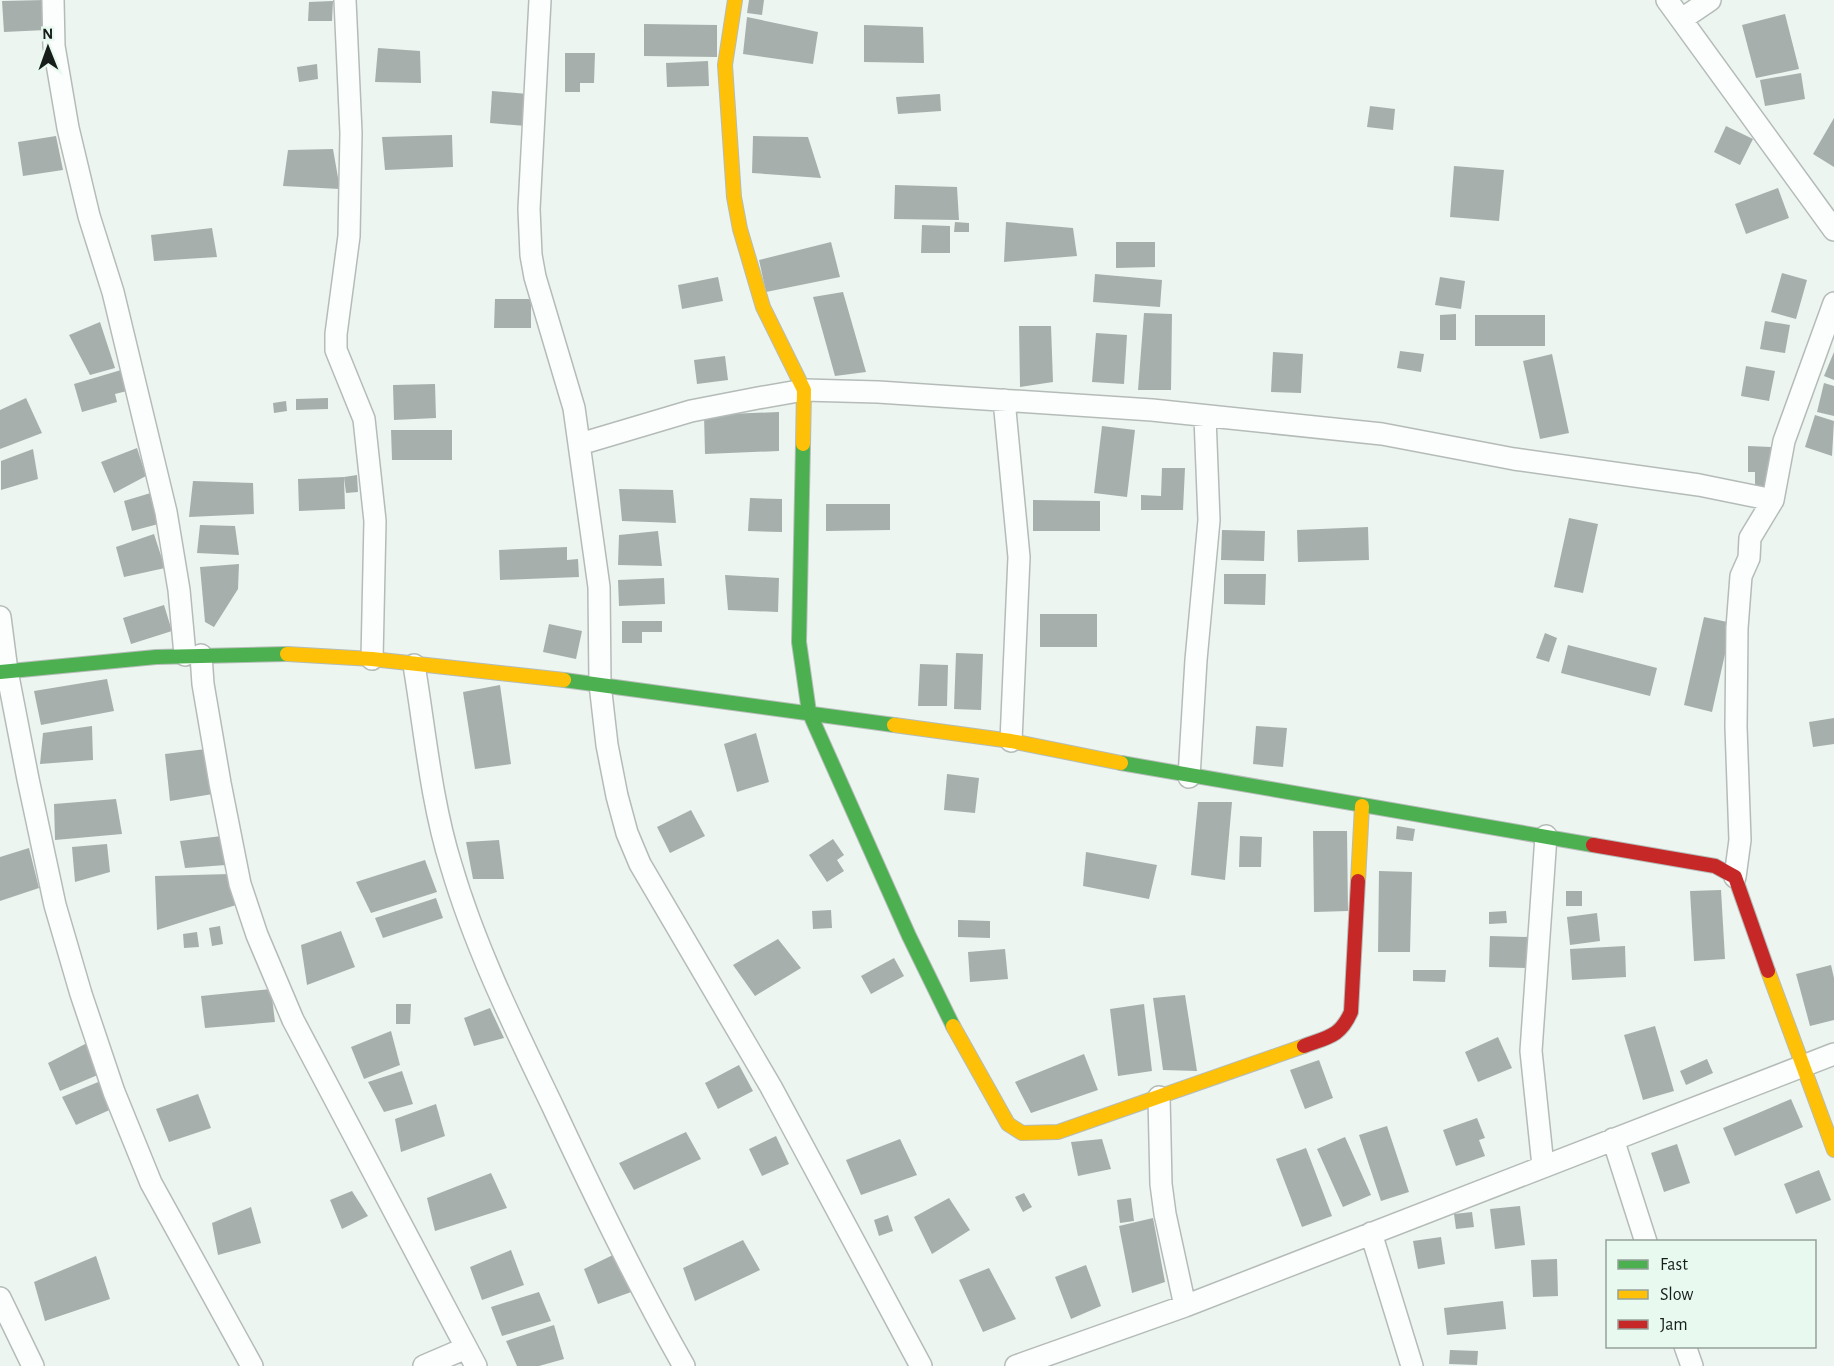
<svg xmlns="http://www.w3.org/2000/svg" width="1834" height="1366" viewBox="0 0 1834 1366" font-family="'Alegreya Sans',sans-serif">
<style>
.building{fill:#a7afac}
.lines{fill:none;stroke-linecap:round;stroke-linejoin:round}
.street-casing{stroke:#b5bcb8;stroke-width:24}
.fast-casing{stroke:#b5bcb8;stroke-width:16}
.slow-casing{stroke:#b5bcb8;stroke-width:16}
.jam-casing{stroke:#b5bcb8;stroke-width:16}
.street{stroke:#fcfefd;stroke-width:21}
.fast{stroke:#4caf50;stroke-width:14}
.slow{stroke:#ffc107;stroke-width:14}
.jam{stroke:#c62828;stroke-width:14}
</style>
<rect width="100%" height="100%" fill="#ecf5f0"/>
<path class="building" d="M45,0l1,30 -42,2 -2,-31z
M749,0h15l-2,15 -15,-2z
M333,1l-1,20h-24l1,-19z
M1785,14l14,55 -43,9 -14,-53z
M747,17l71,15 -5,32 -70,-10z
M644,24l73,1v32l-73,-1z
M864,25l59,2 1,36 -60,-1z
M378,48l42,3 1,32 -46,-1z
M565,53h30l-1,30h-14v9h-15z
M708,61l1,25 -42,1 -1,-24z
M317,64l1,15 -19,3 -2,-15z
M1801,73l4,26 -40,7 -5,-26z
M492,91l36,3 -2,32 -36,-3z
M940,94l1,17 -43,3 -2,-17z
M1370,106l25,3 -2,21 -26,-3z
M1834,118v49l-21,-13z
M1726,126l27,13 -13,26 -26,-13z
M452,135l1,32 -68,3 -3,-33z
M56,136l7,34 -40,6 -5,-34z
M753,136l55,1 13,41 -69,-5z
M333,149l7,40 -57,-3 5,-36z
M1454,166l50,4 -5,51 -49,-4z
M895,185l62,2 2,33 -65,-1z
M1778,188l11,30 -43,16 -11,-30z
M955,222l14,1v9h-15z
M1006,222l67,6 4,28 -73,6z
M922,225l28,1v27h-29z
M212,228l5,29 -63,4 -3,-26z
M831,242l9,35 -74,15 -7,-32z
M1116,242h39v25l-39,1z
M1782,273l25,7 -11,39 -25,-7z
M1095,274l67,6 -2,27 -67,-5z
M718,277l5,24 -41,8 -4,-24z
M1440,277l25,4 -4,28 -26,-4z
M843,292l23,80 -31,4 -22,-79z
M495,299h36v29h-37z
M1144,313l28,1 -1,76h-33z
M1456,314v26h-16v-25z
M1475,315h70v31h-70z
M1765,321l25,4 -5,28 -25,-4z
M100,322l15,46 -25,7 -21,-40z
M1019,326h32l2,56 -33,5z
M1096,333l31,2 -3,49 -32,-2z
M1400,351l24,3 -3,18 -24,-4z
M1273,352l30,2 -2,39 -30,-1z
M1834,352v28l-10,-4z
M1552,354l17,79 -29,6 -17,-78z
M725,356l3,24 -31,4 -3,-24z
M1746,366l29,5 -6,30 -28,-5z
M121,370l6,21 -12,3 2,8 -35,10 -8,-28z
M1824,383l10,3v30l-17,-4z
M435,384l1,34 -42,2 -1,-35z
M26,398l16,35 -42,16v-39z
M328,398v11l-32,1v-11z
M286,401l1,10 -13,2 -1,-10z
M779,412v39l-74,3 -1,-39z
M1815,415l19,6 -2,35 -27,-9z
M1102,426l33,4 -8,67 -33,-4z
M391,430h61v30h-60z
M1748,446l23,1v39h-16v-14h-7z
M137,448l9,28 -32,17 -13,-31z
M33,449l5,30 -37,11v-29z
M1162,468h23l-2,42h-42v-15l20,1z
M357,475l1,17 -12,1 -2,-16z
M344,477l1,32 -46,2 -1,-32z
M193,481l60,2 1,31 -65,3z
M619,489l54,1 3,33 -54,-2z
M154,492l8,31 -30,8 -8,-30z
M750,498l32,1v33l-34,-1z
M1033,500l67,1v30h-67z
M826,504h64v26l-64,1z
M1569,518l29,6 -15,69 -29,-6z
M200,525l35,1 4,29 -42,-2z
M1368,527l1,33 -71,2 -1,-32z
M1222,530l43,1 -1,30 -43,-1z
M658,531l4,35 -44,-1 1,-30z
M154,534l11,34 -41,9 -8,-30z
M567,547v13l11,-1 1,18 -79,3 -1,-30z
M239,564l-1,25 -24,38 -9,-5 -5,-55z
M1224,574h42l-1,31 -41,-1z
M725,575l54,3 -1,34 -50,-2z
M664,578l1,26 -46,2 -1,-26z
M164,605l8,26 -41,13 -8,-26z
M1040,614h57v33h-57z
M1704,617l28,6 -20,89 -28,-7z
M622,621h40v11h-20v11h-20z
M549,624l33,7 -6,28 -33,-7z
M1545,633l12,5 -8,24 -13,-4z
M1568,645l89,23 -7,28 -89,-23z
M956,653l27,1 -2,56 -27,-1z
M920,664l28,1 -1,41h-29z
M107,679l7,32 -73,14 -7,-34z
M500,685l11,79 -36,5 -12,-77z
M1834,718v26l-21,3 -4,-25z
M92,726l1,34 -53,4 3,-31z
M1256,726l31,2 -4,39 -30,-3z
M756,733l13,49 -32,10 -13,-48z
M206,749l7,45 -43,7 -5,-47z
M947,774l32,4 -4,35 -31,-3z
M116,799l6,35 -67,6 -1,-36z
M1198,802h34l-7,78 -34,-5z
M691,810l14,26 -35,17 -13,-26z
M1397,826l18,3 -2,12 -17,-2z
M1313,831h34l1,80 -34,1z
M222,836l4,29 -41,3 -5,-27z
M1240,836l22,1 -1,30h-22z
M833,839l11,16 -7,5 7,11 -17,11 -18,-27z
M499,840l5,39h-31l-7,-37z
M107,844l3,28 -35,10 -3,-35z
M29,848l10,40 -39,13v-44z
M1086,852l71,13 -8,34 -66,-13z
M425,860l12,32 -66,21 -15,-31z
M1379,871l33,1 -2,80h-32z
M230,874l6,31 -79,25 -2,-54z
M1721,890l4,69 -31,2 -4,-70z
M1566,891h16v15h-16z
M436,898l7,20 -60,20 -8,-20z
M831,910l1,18 -19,1 -1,-18z
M1506,911l1,12 -18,1v-12z
M1597,913l3,28 -30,4 -3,-28z
M958,920l32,1v17l-32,-1z
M220,926l3,18 -11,2 -3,-18z
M341,931l14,36 -48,18 -6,-40z
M197,932l2,15 -15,1 -1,-14z
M1490,936l39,1 -1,31 -39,-1z
M778,939l23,29 -46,28 -22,-31z
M1625,946l1,31 -54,3 -2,-31z
M1005,949l3,30 -38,3 -2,-30z
M894,958l10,18 -33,18 -10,-18z
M1831,965l3,13v42l-24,6 -14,-52z
M1413,970h33l-1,12 -32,-1z
M271,989l4,33 -70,6 -4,-32z
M1185,995l12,76 -34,-1 -10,-72z
M396,1004h15l-1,20h-14z
M1144,1004l8,67 -34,5 -8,-67z
M490,1008l14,30 -30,8 -10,-28z
M1655,1026l19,65 -31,9 -19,-65z
M391,1031l9,34 -36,14 -13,-32z
M1498,1037l14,31 -34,14 -13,-30z
M89,1042l11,32 -40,17 -12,-28z
M1084,1054l14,36 -67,23 -16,-31z
M1707,1059l6,14 -27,12 -6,-14z
M1319,1060l14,38 -28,11 -15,-39z
M739,1065l14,26 -35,18 -13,-26z
M402,1071l11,33 -29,8 -16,-30z
M103,1080l11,28 -38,17 -14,-28z
M198,1094l13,34 -42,14 -13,-33z
M1791,1099l12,28 -68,29 -12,-28z
M436,1104l9,32 -44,16 -6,-33z
M1477,1118l8,20 -6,2 6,16 -29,10 -13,-36z
M1387,1126l22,66 -28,9 -22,-66z
M686,1132l15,27 -67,31 -15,-27z
M776,1136l13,28 -27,12 -13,-27z
M1345,1137l26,58 -28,12 -26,-58z
M900,1139l17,36 -56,20 -15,-35z
M1102,1139l9,30 -33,7 -7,-34z
M1677,1144l13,39 -26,9 -13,-39z
M1306,1148l26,68 -30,11 -26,-68z
M1819,1170l12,30 -35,14 -12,-30z
M491,1173l16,35 -72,23 -8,-33z
M352,1191l16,25 -26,13 -12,-29z
M1024,1193l8,14 -9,5 -8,-15z
M949,1198l21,32 -38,24 -18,-37z
M1131,1198l3,23 -14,2 -3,-23z
M1520,1206l5,39 -30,4 -5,-40z
M251,1207l10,36 -43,12 -6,-32z
M1472,1212l2,15 -18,2 -2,-15z
M888,1215l5,16 -14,5 -5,-16z
M1153,1218l12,64 -33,11 -13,-67z
M1441,1237l4,27 -27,5 -5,-28z
M743,1240l17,30 -65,31 -12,-33z
M511,1250l13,35 -42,15 -12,-33z
M615,1254l19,37 -36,13 -14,-35z
M96,1256l14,43 -65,22 -11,-39z
M1557,1259l1,37 -25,1 -2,-37z
M1086,1265l15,41 -30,13 -16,-42z
M989,1268l27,51 -33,13 -24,-52z
M539,1292l12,29 -49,15 -11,-29z
M1503,1301l3,28 -59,6 -3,-27z
M554,1325l10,34 -25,7h-22l-11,-25z
M1450,1350l28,1 -1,14 -28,-1z"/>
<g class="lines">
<g class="street-casing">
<path id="street" d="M53,0l1,46 14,82 21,88 24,76 53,220 13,78 6,65
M345,0l6,133 -2,103 -13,98v16l28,69 11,102 -3,138
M540,0l-11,209 2,46 4,22 39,131 25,179 1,97 7,61 10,51 10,37 13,31 131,223 150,279
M1667,0l167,230
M1682,19l28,-19
M1004,400l15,157 -8,184
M580,444l111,-33 67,-13 46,-8 74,2 274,18 230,24 132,25 185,26 74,15
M0,617l7,54 21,108 27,126 26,89 33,98 37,91 101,183
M201,655l2,29 17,99 20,101 17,51 36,85 183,346
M414,665c11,66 17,136 37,200 25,85 64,163 102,242 41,88 83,175 131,259
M1189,777l7,-117 13,-140 -4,-103
M1735,877l5,-37 -4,-113 1,-99 4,-52 8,-18 1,-20 23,-38 11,-59 50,-138
M1159,1097l2,87 4,30 20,92
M1613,1139l33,103
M1543,1166l-12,-115 15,-215
M1371,1233l41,133
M0,1298l33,68
M1685,1346l7,20
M424,1366l42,-18
M1016,1366l169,-60 649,-252"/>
</g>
<g class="fast-casing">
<path id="fast" d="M803,444l-4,198 10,70 100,224 44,90
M0,672l156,-15 131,-3
M564,680l330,45
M1121,763l472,82"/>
</g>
<g class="slow-casing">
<path id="slow" d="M735,0l-10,65 9,132 6,32 23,78 41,83 -1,54
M287,654l85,5 192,21
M894,725l117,16 110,22
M1358,881l4,-75
M1768,971l66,179
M953,1026l55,98 14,9 36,-1 246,-86"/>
</g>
<g class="jam-casing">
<path id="jam" d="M1593,845l122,21 20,11 33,94
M1304,1046c24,-9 36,-9 47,-34l7,-131"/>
</g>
<use href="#street" class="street"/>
<use href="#fast" class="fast"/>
<use href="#slow" class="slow"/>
<use href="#jam" class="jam"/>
</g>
<rect x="1606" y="1240" width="210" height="108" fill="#e8f9f0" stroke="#94a19a" stroke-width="1.5"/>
<rect x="1618" y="1260" width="30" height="9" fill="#4caf50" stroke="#94a19a" stroke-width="1.5"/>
<text x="1660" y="1270" font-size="18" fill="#171d1a">Fast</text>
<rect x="1618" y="1290" width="30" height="9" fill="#ffc107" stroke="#94a19a" stroke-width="1.5"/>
<text x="1660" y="1300" font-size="18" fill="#171d1a">Slow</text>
<rect x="1618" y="1320" width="30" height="9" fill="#c62828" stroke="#94a19a" stroke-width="1.5"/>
<text x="1660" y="1330" font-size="18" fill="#171d1a">Jam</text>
<g transform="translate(48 48) rotate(359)" stroke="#e8f9f0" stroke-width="4.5" paint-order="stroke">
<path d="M0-4.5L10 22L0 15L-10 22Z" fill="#171d1a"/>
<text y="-9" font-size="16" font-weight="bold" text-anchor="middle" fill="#171d1a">N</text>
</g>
</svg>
